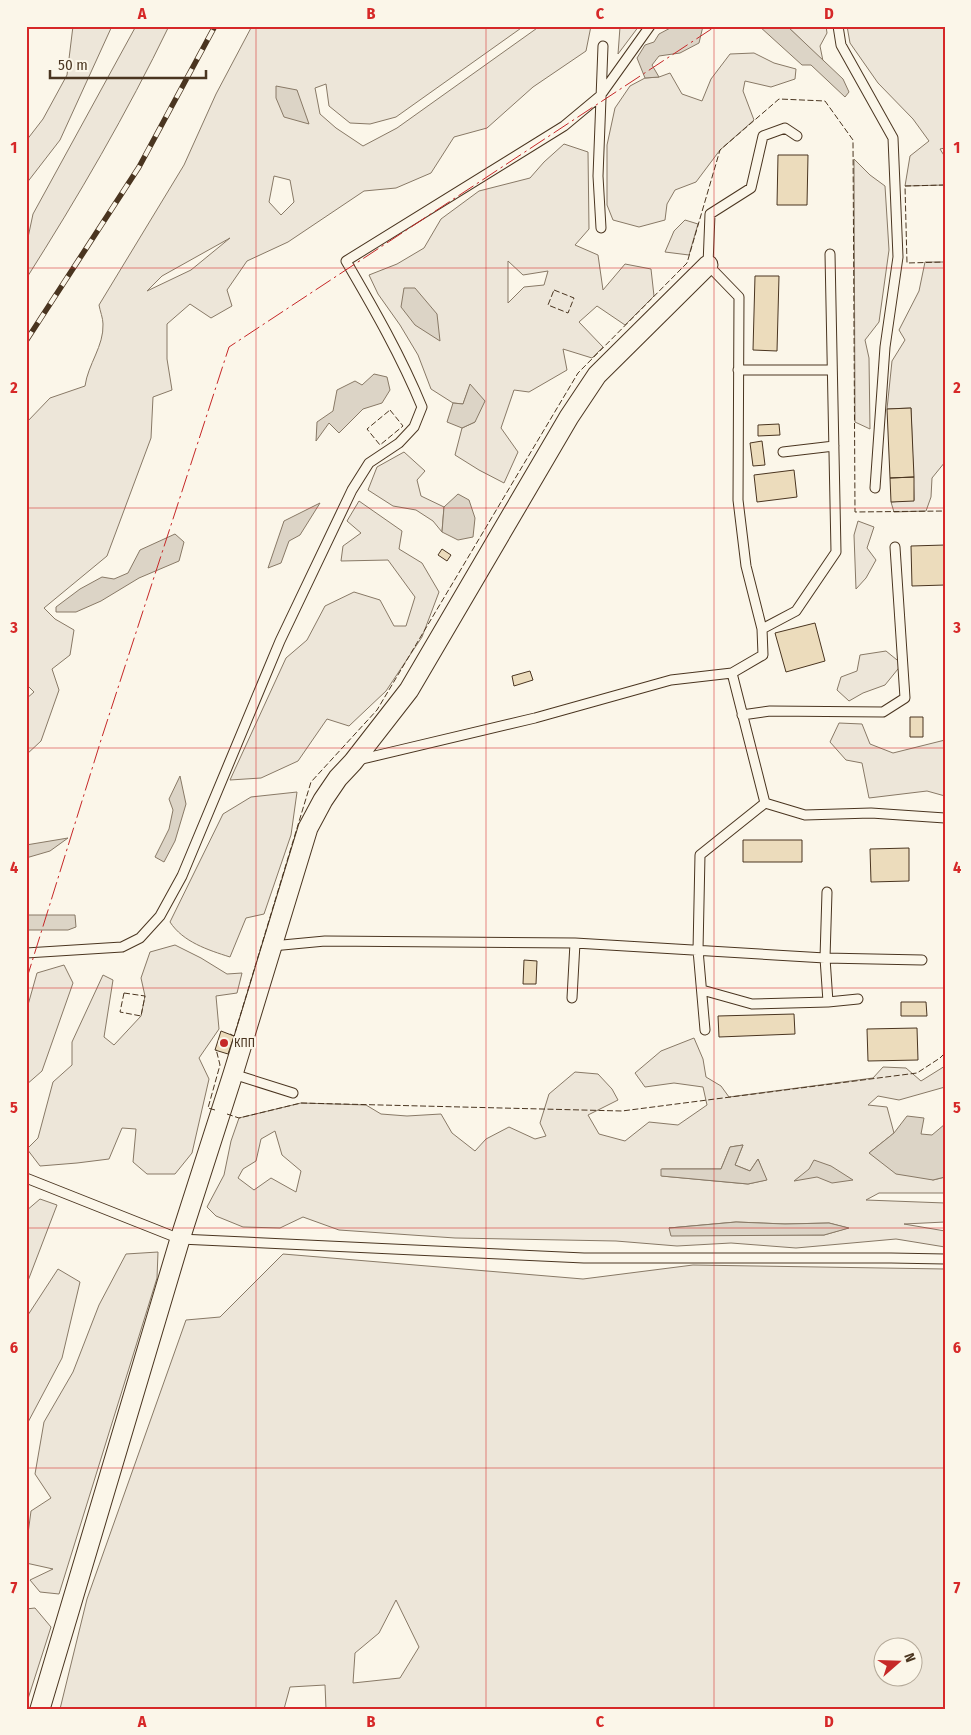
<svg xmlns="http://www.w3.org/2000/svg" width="971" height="1735" viewBox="0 0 971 1735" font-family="'Fira Sans Condensed',sans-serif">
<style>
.green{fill:#ede6d9;stroke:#887966;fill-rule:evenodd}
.water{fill:#dcd4c6;stroke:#887966}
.building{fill:#ecdcbc;stroke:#4a3520}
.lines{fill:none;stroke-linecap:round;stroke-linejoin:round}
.service-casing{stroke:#4a3520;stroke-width:11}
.minor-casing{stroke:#4a3520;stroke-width:21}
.service{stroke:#fbf6e9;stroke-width:9}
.minor{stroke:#fbf6e9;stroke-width:19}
.rail-casing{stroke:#4a3520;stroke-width:5.5}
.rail{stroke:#fbf6e9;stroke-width:4;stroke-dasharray:11;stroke-linecap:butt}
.fence{stroke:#4a3520;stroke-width:1;stroke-dasharray:6 2.5;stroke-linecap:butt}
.power{stroke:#c62828;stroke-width:1;stroke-dasharray:18 4 2.5 4;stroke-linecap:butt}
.grid{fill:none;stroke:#d62828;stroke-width:1;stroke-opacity:0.55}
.poi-dot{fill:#c62828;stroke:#fbf6e9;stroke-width:2}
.labels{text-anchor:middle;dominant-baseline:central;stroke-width:4;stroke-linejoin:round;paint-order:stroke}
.poi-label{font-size:12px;fill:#4a3520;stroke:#fbf6e9;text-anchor:start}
.neatline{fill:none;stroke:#d62828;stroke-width:2}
.grid-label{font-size:16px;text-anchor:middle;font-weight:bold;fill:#d62828}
</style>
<rect width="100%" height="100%" fill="#fbf6e9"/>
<path class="green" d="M73,26h39l-52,114 -34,44v-43l17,-22 24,-44z
M136,26h33c-42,87 -91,171 -143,253v-32l7,-33z
M252,26h272l-128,91 -26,7 -20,-1 -21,-17 -3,-22 -11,4 5,26 16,14 27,18 34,-18 143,-102h51l-5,25 -53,36 -46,41 -33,9 -23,36 -35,15 -32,3 -76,51 -41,19 -20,29 5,16 -21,12 -21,-14 -23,20v35l5,31 -19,7 -2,41 -44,118 -63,52 11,11 19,11 -4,25 -18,14 7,21 -18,51 -15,14v-56l8,-7 -8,-8v-261l24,-25 35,-12c3,-22 19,-40 18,-62 0,-6 -3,-13 -4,-19l85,-140 32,-71zM274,176l16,4 4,22 -13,13 -12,-13zM230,238l-39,32 -44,21 15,-15z
M618,26h21l-21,28 2,-27z
M787,26h39l1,7 -7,13 3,15z
M847,26h98v122l-5,1 5,8v28l-40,1 5,-30 19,-15 -16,-22 -35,-36 -28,-40z
M754,53l20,10 22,6 -1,10 -24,8 -26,-6 -2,10 11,29 -34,30 -24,32 -21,8 -8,14 -2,16 -26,7 -26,-7 -6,-15v-60l8,-37 15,-22 15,-8 14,-1 11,-4 12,21 20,7 9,-22 19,-25z
M564,144l24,8 1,77 -14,16 23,10 5,35 22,-26 26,5 3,27 -29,29 -28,-19 -18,16 24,25 -11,11 -29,-9 4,21 -38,22 -15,-2 -13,38 17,24 -14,31 -25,-13 -24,-15 7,-27 13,-6 -5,-37 -7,19 -10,-1 -22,-14 -13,-34 -18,-30 -22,-31 -9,-19 28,-11 27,-16 17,-29 38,-28 51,-13 14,-16zM508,261l15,14 25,-4 -4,14 -20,2 -16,16z
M854,159l16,16 15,11 4,64 -10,72 -14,18 4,18 1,71 -15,-7z
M685,220l13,4 -9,31 -24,-3 9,-21z
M925,262h20v200l-13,16 -1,19 -5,14 -32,1 -3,-10 23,-2 -3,-92 -24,1 5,-48 13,-21 -6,-10 20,-39z
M404,452l21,19 -8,9 4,16 23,11 -2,25 -9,-11 -17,-11 -23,-4 -25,-16 9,-23z
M359,501l43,30 -3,18 23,14 17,29 -17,45 -36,54 -37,35 -22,-7 -29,42 -37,17 -31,2 56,-122 21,-18 18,-34 29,-14 26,8 14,26h12l9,-29 -27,-37 -47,1 2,-15 18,-13 -14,-12z
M858,521l16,6 -7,21 9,12 -10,18 -10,11 -2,-54z
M886,651l16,13 -17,21 -22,8 -14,8 -12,-11 4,-13 16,-6 3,-16z
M839,723l23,1 8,20 23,9 52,-13v56l-18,-5 -58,7 -7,-35 -16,-3 -16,-18z
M297,792l-6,43 -27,79 -18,4 -16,39c-22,-7 -47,-15 -60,-35l53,-108 28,-17z
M175,945l26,13 26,16 15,-1 -5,20 -21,3 3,33 -20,29 10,21 -17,74 -17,21h-28l-14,-12 3,-33 -14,-1 -13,31 -32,4 -37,3 -13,-17 11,-11 15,-56 19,-17v-23l31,-67 10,5 -9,57 10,8 27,-29 4,-20 -4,-18 9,-26z
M64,965l9,18 -31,88 -16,14v-73l11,-39z
M694,1038l9,21 3,18 15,9 8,11 144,-19 10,-11 23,1 15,13 24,-15v21l-46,13 -21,-4 -10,9 19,2 7,26 -25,20 64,27 12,-3v16h-66l-13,7 79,3v19l-41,2 41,7v16l-49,-8 -100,9 -65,-5 -54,3 -61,-5 -161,-3 -116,-8 -36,-13 -23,11 -37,-1 -27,-11 -9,-9 17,-32 7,-34 8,-23 62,-15 65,2 15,9 26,2 34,-2 11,19 23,18 11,-12 23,-12 26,12 11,-3 -6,-13 9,-29 26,-22 23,2 14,15 6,11 -30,15 11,19 26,7 24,-19 29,3 29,-20 -4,-18 -29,-4 -29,4 -10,-14 26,-22zM275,1131l7,24 19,16 -5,21 -25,-14 -17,12 -16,-12 5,-9 13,-8 5,-22zM743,1145l-8,20 15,6 8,-12 8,21 -18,4 -86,-8v-7h59l9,-22zM736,1222l49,2 44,-1 19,5 -24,7h-89l-66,-7z
M40,1199l17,6 -31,81v-75z
M158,1252l-1,26 -98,316 -19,-2 -10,-12 23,-11 -27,-6v-14l5,-38 20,-13 -16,-24 9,-52 29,-50 26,-67 27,-51z
M283,1254l300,25 110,-14 252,4v440h-619l-1,-24 -35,2 -6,22h-224l27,-110 99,-279 34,-3zM396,1600l23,47 -19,31 -47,5 2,-30 24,-20zM884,1648h30v30h-30z
M58,1269l22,13 -18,76 -36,68v-108z
M35,1608l16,19 -25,78v-96z"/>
<path class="water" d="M674,26h29l-4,17 -19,10 -21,3 -7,9 7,12 -14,1 -8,-20 8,-13 9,-3 5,-8z
M759,26h28l56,53 6,13 -4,5 -34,-32h-9z
M276,86l21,4 12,34 -25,-7 -8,-19z
M404,288h11l22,26 3,27 -25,-16 -14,-18z
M374,374l13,3 3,13 -8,13 -19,6 -24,24 -10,-10 -13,18 1,-19 16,-11 4,-21 18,-9 7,4z
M470,384l15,17 -10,21 -13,6 -15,-6 6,-19 10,1z
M458,494l11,6 6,18 -2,19 -15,3 -16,-8 2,-25z
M320,503l-20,32 -11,6 -8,22 -13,5 16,-47z
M175,534l9,8 -5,19 -40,17 -38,23 -25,11h-20v-5l24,-18 22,-12 12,2 14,-6 12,-23z
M180,776l6,28 -11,37 -11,21 -9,-5 14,-28 4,-19 -4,-11z
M68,838l-18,13 -24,7v-13z
M26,915h49l1,12 -8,3h-42z
M907,1116l17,2 -3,16 11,1 13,-11v53l-12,3 -37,-6 -27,-21 25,-20z
M743,1145l-8,20 15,6 8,-12 9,21 -19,4 -87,-8v-7h60l9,-22z
M814,1160l17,6 22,14 -21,3 -15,-6 -23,4 15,-12z
M736,1222l49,2 44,-1 20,5 -25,7 -153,1 -2,-8z"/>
<path class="building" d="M778,155h30l-1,50h-30z
M755,276h24l-2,75 -24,-1z
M911,408l3,69 -24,1 -3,-69z
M779,424l1,11 -22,1v-11z
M762,441l3,24 -12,1 -3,-23z
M794,470l3,27 -40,5 -3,-27z
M914,477v24l-23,1 -1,-24z
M945,545v40l-33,1 -1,-40z
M442,549l9,6 -4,6 -9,-6z
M815,623l10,38 -39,11 -11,-39z
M530,671l3,9 -19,6 -2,-10z
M910,717h13v20h-13z
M743,840h59v22h-59z
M909,848v33l-38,1 -1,-33z
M524,960l13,1 -1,23h-13z
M901,1002h25l1,14h-26z
M794,1014l1,20 -76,3 -1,-21z
M917,1028l1,32 -50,1 -1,-32z
M221,1031l13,5 -6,18 -13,-4z"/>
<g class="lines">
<g class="service-casing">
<path id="service" d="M838,26l3,19 52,93 5,119 -13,90 -10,141
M601,228l-3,-52 5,-130
M738,370h94
M783,452l51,-6
M762,629l34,-18 40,-59 -6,-298
M742,715l28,-4 113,1 22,-14 -10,-151
M358,760l177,-42 136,-38 61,-7 31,-18 -1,-26 -16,-63 -8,-66 1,-203 -31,-32 2,-51 41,-26 12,-52 22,-8 12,8
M765,803l40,12 66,-2 74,5
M827,892l-2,66 3,44
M272,946l53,-5 250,2 250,15 97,2
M26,953l96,-6 18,-9 20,-22 22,-40 98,-235 72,-151 17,-27 30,-20 15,-16 8,-20c-21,-51 -48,-98 -76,-146l218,-135 36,-30 50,-70
M702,990l50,14 76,-2 30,-3
M572,998l3,-55
M705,1030l-7,-80 2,-95 65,-52 -33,-130
M233,1074l60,19
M26,1178l154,61 404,19h307l54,1"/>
</g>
<g class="minor-casing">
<path id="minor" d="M40,1709l140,-470 53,-165 75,-246 15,-28 15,-22 15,-16 56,-72 160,-273 28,-42 111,-110"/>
</g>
<use href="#service" class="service"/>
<use href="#minor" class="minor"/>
<g class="rail-casing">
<path id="rail" d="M26,341l113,-174 76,-141"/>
</g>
<use href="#rail" class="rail"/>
<path class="fence" d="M945,185l-40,1 2,77 38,-1
M554,290l20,8 -6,15 -20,-8z
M390,410l13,16 -23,19 -13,-16z
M124,993l21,3 -4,20 -21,-4z
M230,1034l4,2 77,-254 66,-72 201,-337 109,-110 33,-113 59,-51 46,2 28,39 2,372 90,-1
M215,1110l-7,-2 12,-43 -4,-16
M227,1114l12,4 62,-15 321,8 295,-38 23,-15 5,-5"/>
<path class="power" d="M26,981l75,-241 128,-393 487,-321"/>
</g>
<path class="grid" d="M256,26v1683M486,26v1683M714,26v1683M26,268h919M26,508h919M26,748h919M26,988h919M26,1228h919M26,1468h919"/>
<circle class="poi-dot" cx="224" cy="1043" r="5"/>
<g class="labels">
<g class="poi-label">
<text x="234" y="1043">КПП</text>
</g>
</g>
<rect width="971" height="1735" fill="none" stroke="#fbf6e9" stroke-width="55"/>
<g transform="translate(898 1662) rotate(70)"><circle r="24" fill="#fbf6e9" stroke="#b4a999"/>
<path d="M0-4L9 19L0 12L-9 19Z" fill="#c62828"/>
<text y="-8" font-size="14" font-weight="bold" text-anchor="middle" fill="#4a3520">N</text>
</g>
<path d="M50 70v8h156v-8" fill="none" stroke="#4a3520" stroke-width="2.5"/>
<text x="58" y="70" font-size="15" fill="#4a3520" stroke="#fbf6e9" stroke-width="4" paint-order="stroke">50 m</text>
<rect x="28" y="28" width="916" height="1680" class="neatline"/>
<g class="grid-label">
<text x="142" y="19">A</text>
<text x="371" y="19">B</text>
<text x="600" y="19">C</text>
<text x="829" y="19">D</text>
<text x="14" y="153">1</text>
<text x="957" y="153">1</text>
<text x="14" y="393">2</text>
<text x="957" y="393">2</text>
<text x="14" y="633">3</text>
<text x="957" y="633">3</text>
<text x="14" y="873">4</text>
<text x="957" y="873">4</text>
<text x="14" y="1113">5</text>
<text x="957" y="1113">5</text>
<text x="14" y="1353">6</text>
<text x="957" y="1353">6</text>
<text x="14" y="1593">7</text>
<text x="957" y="1593">7</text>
<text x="142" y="1727">A</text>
<text x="371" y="1727">B</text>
<text x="600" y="1727">C</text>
<text x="829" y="1727">D</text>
</g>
</svg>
